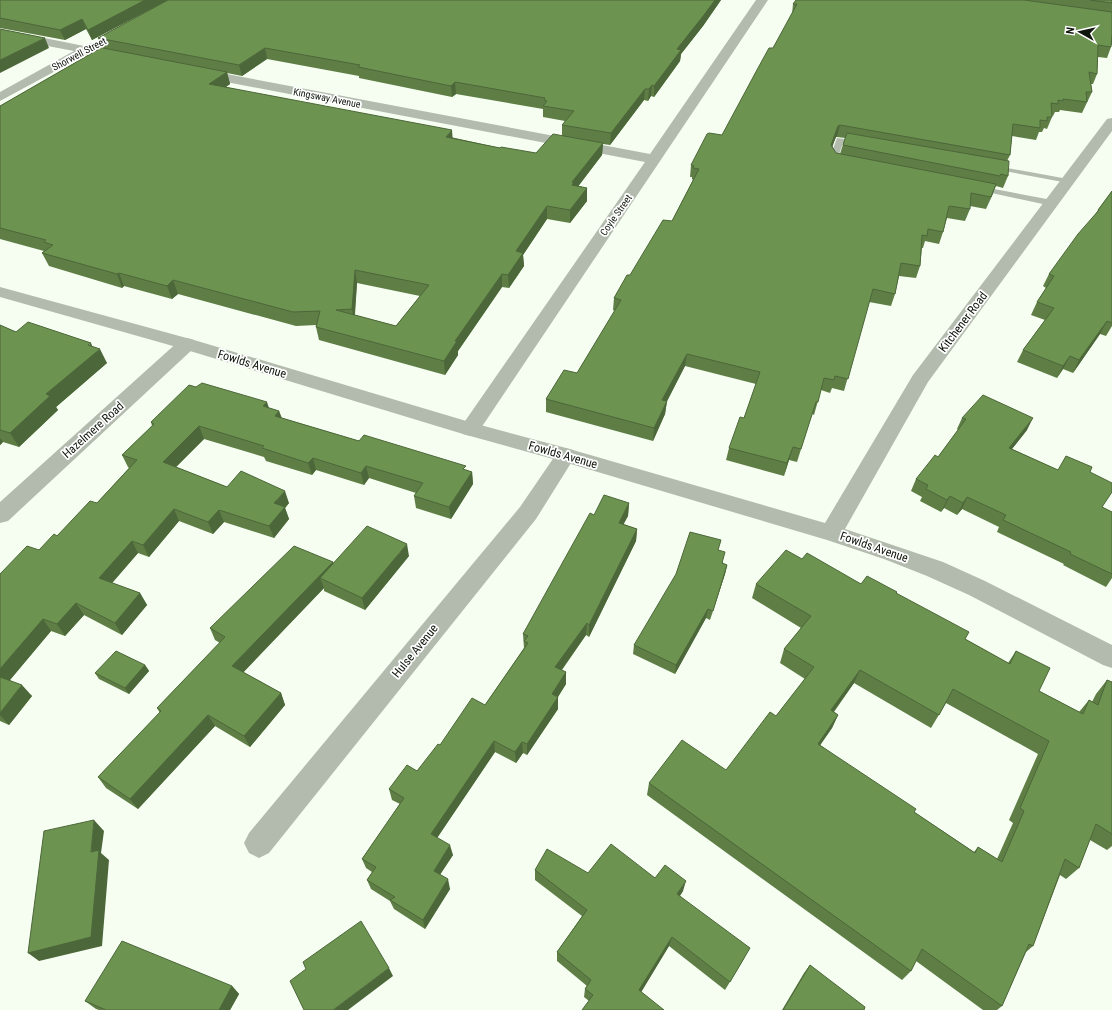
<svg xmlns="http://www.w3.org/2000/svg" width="1112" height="1010" viewBox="0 0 1112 1010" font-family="'Roboto Condensed',sans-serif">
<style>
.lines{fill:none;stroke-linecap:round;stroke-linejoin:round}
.service{fill:#b3bbae;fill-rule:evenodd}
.minor{fill:#b3bbae;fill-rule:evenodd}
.tertiary{fill:#b3bbae;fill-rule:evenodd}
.wall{fill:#5e7e46;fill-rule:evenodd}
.shaded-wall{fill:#4c6739}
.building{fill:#6d9351;stroke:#4c6739;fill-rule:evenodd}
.labels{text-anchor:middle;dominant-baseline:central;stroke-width:3.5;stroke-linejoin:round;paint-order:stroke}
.far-street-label{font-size:10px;fill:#0f160b;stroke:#fff}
.street-label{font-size:12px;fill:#0f160b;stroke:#fff}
</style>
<rect width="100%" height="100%" fill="#f6fef1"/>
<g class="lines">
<path class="service" d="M837,138l22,3 4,2 -4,2 -16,-2 -5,14 2,2 6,1v4l-12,-1 -4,-6z
M991,165l77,14 4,2 -4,2 -74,-14 -4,-2z
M975,186h3l74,14 4,3 -4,3 -74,-16 -4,-2z"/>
<path class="minor" d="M756,0h12l-291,434 -7,2 -7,-2 -3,-5 3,-5 182,-262 -445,-85 -4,-1 -2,-3 2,-3 4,-1 450,85z
M0,29l84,17 7,-3 4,1 2,3 -1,2 33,6 2,3 -2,3 -4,1 -38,-8 -87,47v-9l74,-41 -74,-14z
M187,338l7,2 2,4 -2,4 -186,173 -8,2v-21l180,-162z
M566,448l7,2 3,5 -40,64 -267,334 -10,5 -10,-5 -5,-10 5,-10 271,-326 39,-57z"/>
<path class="tertiary" d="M1112,118v13l-184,251 -83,147 98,33 42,19 127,64v23l-9,-3 -134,-70 -42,-19 -43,-17 -57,-19 -263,-78 -101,-28 -283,-86 -180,-51v-10l194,53 279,83 93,25 259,75 88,-148 194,-256z"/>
</g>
<path class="wall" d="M0,0h168l-76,40 -6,-11 -21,11 -65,-12z
M168,0h553l-18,26 -22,28 -1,7 -26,36 -3,-1 -3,5 -4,-1 -34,45 -7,-1 -1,11 -24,31 9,2v13l-17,22 -23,-4 -24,36 1,11 -15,22 -7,-1 -44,64v4l-13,20 -126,-35 -3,-13v-2l-20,1 -118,-32 -6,5 -48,-13 -2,2 -73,-22 -7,-13 2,-2 -44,-12v-133l99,-57 -1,-2 4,1 -4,-10zM267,59l92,17v2l93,19 4,-3 87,15v8l22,4 -3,4v11l-26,17 -36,-5 -274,-61 4,-3 -3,-11 15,3zM357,283l63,13 -24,30 -41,-11z
M796,0h316v45h-1v2l-4,11 -9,-1 -1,17 -4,10h-2l1,8 -10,21 -22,-3 -1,2h-4l-2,4 -2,-1 1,2 -5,12 -3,-1 -2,4h-3l-3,8 -24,-4 -2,19 -3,6 1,15 -5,12 -7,-2 -1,2 -9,21 -16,-3v3l-5,12 -18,-3 -4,14 -4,12 -14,-3 -2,7h-1l-2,18 -4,12 -17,-2 -4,18 -4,12 -22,-4 -25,89 -12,-3 -2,5 -9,-3 -7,25 -2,-1 -15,48 -8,-2 -5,16 -58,-16 3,-12 15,-30 12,-34 -71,-18 -18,35 -2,13 -12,27 -107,-29v-13l31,-26 38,-62 -2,-1 1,-12 16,-23 42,-54 21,-41 -1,-1v-2h-2l1,-12 31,-30 51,-87 19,-34 1,-10zM836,137h1l8,1 -5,16 -4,-1 -4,-7z
M1112,191v135l-6,10 -6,-2 -27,39 -10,-4 -6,9 -40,-16 6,-12 22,-30 -14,-5 6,-13 9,-14 -3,-2 6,-12 46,-59 3,-5z
M0,325l16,7 76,15 15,16 -51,44 2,3 -39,37 -16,-5 -3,3z
M269,408l10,3 3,7 77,23 113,31 1,12 -22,35 -35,-11 -2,-12 2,-3 -47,-15 -5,7 -48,-15 -4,5 -46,-14 -2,-4 -60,-18 -28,28 51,20 62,16 -4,5 4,11 -15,19 -50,-16 -11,12 -34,-13 -30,36 -11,-4 -26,30 28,10 7,12 -25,30 -38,-20 -19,21 -14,-5 -41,49 22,16 -23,29 -9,-4v-147l39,-24 58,-47 32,-35 -1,-1 -6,-12 30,-29 -1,-4z
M962,418l65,12 -15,19 46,21 32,2 12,35 10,5v66l-6,9 -43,-22 1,-1 -67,-32 2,-5 -37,-18 -5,6 -13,-7 -3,4 -21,-11 2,-4 -11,-6 5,-12 22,-22 20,-27 -1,-1z
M629,503l-1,13 -5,8 14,5 -1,12 -47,96 -3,-2 -24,35 4,2v12l-8,13v12l-31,46 -4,-2 -7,10 -21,-11 -58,86 16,17 -13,20 10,14 -25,40 -31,-20 -4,-8 -19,-12 -4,-9 5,-8 -6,-4 -4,-9 38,-55 -8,-4 -3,-11 28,-18 23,-26 45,-40 39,-57 -1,-14 71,-119z
M719,550l4,13 4,2 -2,9 -15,46 -4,-2 -31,56 -42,-20 1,-9z
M409,556l-44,54 -41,-19v-3l-81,84 38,21 4,12 -35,42 -35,-21 -77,83 -32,-21 -8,-11 62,-64 -3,-5 63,-65 -5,-3 -5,-12 123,-66 1,1z
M802,559l59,25 35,9 69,46 43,24 8,-12 23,40 40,21 10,-12 3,2 4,-8 11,-14 5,2v164l-5,4 -17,-10 -11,28 -13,11 -6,-4 -27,71 -7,6 -24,54 -5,4h-14l-67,-49 -5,10 -9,9 -255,-185 2,-12 77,-13 50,-54 29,-37 -25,-16 4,-14 17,-21 -49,-30 4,-14zM854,683l77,45 15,-25 92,51 -29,66 4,3 -16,36 -19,-12 -4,5 -60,-40 -94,-67 12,-17 6,-13 -4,-3z
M145,665l4,6 -20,23 -30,-15 -4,-6z
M535,870l120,8 28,13 -3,5 65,61 -20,33 -56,-44 -28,46 -52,9 -5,-4 1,-8 2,-3 -30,-25v-9l25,-36 -47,-36z
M810,965l54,45h-82l22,-37z
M232,986l7,8 -9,16h-131l-3,-1 -11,-8z"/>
<path class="shaded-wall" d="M145,0h23l-76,40 -4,-10z
M715,0h6l-18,26 -22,28 -1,7 -26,36v-11l23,-37z
M82,19l4,10 -21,11 -5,-10z
M45,38l4,10 -49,25v-13z
M265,48l2,11 -25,17 -3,-11z
M227,72l3,12 -18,12 -3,-12z
M455,82l1,12 -4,3 -1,-11z
M652,85l-1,11 -3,5 1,-12z
M645,89l-1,11 -34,45 1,-12z
M840,125l-3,12h-1l-7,19 2,-11 7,-19z
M452,130l1,13 -7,-6z
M603,143l-1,12 -28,37 -2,-10z
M996,184l-4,12 -6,13 5,-12z
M587,188v13l-17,22v-13z
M547,206v13l-24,36 1,11 -15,22 -1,-13 8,-24z
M355,270l2,13 -3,39 -2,-13z
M119,273l5,13 -2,2 -5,-14z
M502,274v13l-44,64v4l-13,20 -1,-14 11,-20z
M173,280l5,14 -6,5 -5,-13z
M1107,321l-7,13 -27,39 6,-13z
M91,343l4,10 5,-4 7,14 -51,44 2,3 -39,37 -9,-14 36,-39z
M687,354l-2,12 -24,47 1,-13z
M1070,356l-7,13 -6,9 6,-12z
M667,401l-2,13 -12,27 1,-13z
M267,402l4,12 -8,-8z
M279,411l4,12 -8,-7z
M1033,418l-6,12 -24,30 6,-12z
M199,426l5,13 -36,36 -5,-13z
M0,438l3,4 -3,3z
M793,447l-4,13 -5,16 3,-13z
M313,458l3,12 -4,5 -4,-12z
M366,466l3,12 -5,7 -3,-12z
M472,472l1,12 -22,35 -2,-12z
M285,491l4,12 -4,5 4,11 -15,19 -5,-12 5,-23z
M950,496l-6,12 -3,4 6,-12z
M967,497l-5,12 -5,6 6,-12z
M629,503l-1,13 -10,19 1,-12z
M174,509l5,12 -30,36 -6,-12z
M219,510l5,12 -11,12 -5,-12z
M637,529l-1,12 -47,96v-12z
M132,541l6,12 -32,37 -7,-12z
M407,544l2,12 -44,54 -3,-12z
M333,562l4,12 -17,4 4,10 -86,90 -6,-12z
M727,565l-2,9 -15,46 3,-9z
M140,593l7,12 -25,30 -7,-12z
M76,603l8,12 -19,21 -8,-12z
M708,609l-2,9 -31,56 1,-9z
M43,619l8,12 -47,56 -4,-6v-12z
M587,623l-1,12 -31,44v-12z
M145,665l4,6 -20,23 -4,-6z
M860,670l-6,13 -29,40 6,-13z
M566,672v12l-14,22v-12z
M22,685l10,11 -23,29 -9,-10v-2z
M281,693l4,12 -35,42 -6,-11z
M558,697v12l-31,46v-11z
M208,715l7,11 -77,83 -8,-10z
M838,715l-6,13 -20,29 6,-13z
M494,741l1,11 -62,92 -2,-10z
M522,742l1,11 -7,10 -1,-11z
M94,820l10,11 -3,22 8,7 -7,86 -63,15 -11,-8 63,-101z
M450,845l3,10 -17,25 -2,-9z
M448,879l2,10 -25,40 -2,-9z
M686,881l-3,10 -9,13 3,-10z
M672,937l-3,9 -32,53 2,-9z
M389,968l4,8 -45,34h-15z
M232,986l7,8 -9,16h-11z"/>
<path class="building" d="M0,0h145l-57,30 -6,-11 -22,11 -60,-12z
M168,0h547l-11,15 -27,34 4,1 -27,36 -2,-1 -3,4h-4l-34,44 -49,-8 12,-14 -31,-5 4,-5 -3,-1 1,-2 -90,-16 -4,4 -93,-19 2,-2 -95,-17 -26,17 -141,-27z
M796,0h228l88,12v22l-1,13 -13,-2 -1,29 -8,-2 3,20h-6l1,10 -24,-3v2l-5,-1v4l-7,-1 1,14h-5v4l-7,-1v8l-27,-4 -3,31 -170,-30 -2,1 -7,19 5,8 160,31 -5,13 -20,-4 -1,16 -21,-3 -6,26 -15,-3 -1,7 -5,-1 -2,31 -19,-3 -6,31 -22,-5 -25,90 -13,-3 -1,4 -10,-2 -6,24h-2l-15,47 -8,-2 -6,16 -58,-15 11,-31 4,1 16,-46 -73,-18 -25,46 5,1 -13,27 -108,-29 18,-29 13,3 44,-73 -7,-2 13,-23h3l33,-55 9,1 27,-52 -6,-1 1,-2 -3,-1 16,-31 2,-1 13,2 36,-67 11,-20h4l24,-44h-4z
M1090,0h22v3z
M0,29l45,9 -45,22z
M98,47l129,25 -18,12 243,46 -6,7 54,11 1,-1 35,6 17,-19 50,9 -31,39h2l-2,3 15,3 -17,22 -23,-4 -31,45 7,2 -15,22 -6,-1 -47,67h2l-13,20 -128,-34 4,-16 -27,1 -120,-32 -6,6 -48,-13 -2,1 -75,-21 11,-8 -9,-3 2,-2 -46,-12v-122l99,-57zM355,270l74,15 -33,41 -60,-16 16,-1z
M847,133l162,28 -1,15 -7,-2 -1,2 -157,-31z
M1112,191v132l-5,-2 -28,39 -9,-4 -7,10 -40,-16 31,-42 -17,-6 17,-26 -5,-2 29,-40 21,-24h-1z
M28,322l63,21 -3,2 12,4 -54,45 4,2 -40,37 -10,-3v-105l16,7z
M202,383l65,19 -4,4 16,5 -4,5 84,25 5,-6 102,31 -3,3 9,3 -23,35 -35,-11 9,-13 -57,-17 -5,7 -48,-15 -5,5 -46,-15 2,-2 -65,-20 -36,36 64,25 14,-16 44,20 -11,12 11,4 -16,19 -50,-16 -11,12 -34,-13 -31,36 -11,-4 -33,37 41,15 -25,30 -39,-20 -19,21 -14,-5 -43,50v-95l27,-28 12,4 15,-16 3,2 33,-35 7,2 40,-43 -15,-5 32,-31 -3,-2 38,-37 7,2z
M983,395l50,23 -24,30 49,22 8,-14 26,11 -2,5 22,11v9l-10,15 10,5v62l-42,-20 1,-2 -68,-32 3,-5 -39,-18 -4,6 -13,-7 -3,4 -21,-11 2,-4 -12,-6 19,-24 3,2 28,-38 -4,-1z
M604,495l25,8 -10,20 18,6 -48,96 -2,-2 -32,44 11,5 -14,22 6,3 -31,47 -5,-2 -7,10 -21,-11 -63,93 19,11 -16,26 14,8 -25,41 -33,-20 5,-3 -28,-17 9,-13 -14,-8 42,-61 -15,-9 18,-24 10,6 21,-27 2,1 32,-47 13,7 43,-62 -4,-2 4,-5 -5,-2 67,-121 4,2z
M367,526l40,18 -45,54 -42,-20z
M690,532l31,8 -3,10 7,2 -3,11 5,2 -14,46 -5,-2 -32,56 -42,-20 42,-71z
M294,546l39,16 -101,104 49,27 -37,43 -36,-21 -78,84 -32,-22 63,-66 -4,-3 68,-71 -15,-9z
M786,550l16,9 5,-6 54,31 6,-8 30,16 -1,1 73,39 -4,7 45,25 6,-13 34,17 -11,23 44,23 6,-14 9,5 9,-25 5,2v152l-16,-10 -17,44 -14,-9 -32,87 -4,-2 -27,62 -80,-57 -11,22 -262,-188 33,-43 44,30 44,-58 6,4 38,-49 -30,-18 27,-33 -55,-32zM860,670l79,45 14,-26 96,52 -29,67 4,3 -22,51 -24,-15 -3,6 -61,-41 2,-3 -98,-65 20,-29 -7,-5z
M116,651l29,14 -20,23 -30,-15z
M0,677l22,8 -22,28z
M94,820l-3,32 8,-2 -8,87 -63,16 16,-122z
M611,844l44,34 10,-13 21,16 -9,13 73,54 -20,34 -58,-45 -33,53 25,20h-82l11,-15 -8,-6 6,-9 -34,-28 30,-42 -52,-40 12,-21 41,24z
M361,921l28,47 -56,42h-29l-14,-29 16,-12 -3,-7z
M122,941l110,45 -13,24h-113l-21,-9z
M810,965l55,42 -1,3h-81z"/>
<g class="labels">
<g class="far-street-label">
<text transform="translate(79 54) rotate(-28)">Shorwell Street</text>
<text transform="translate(327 98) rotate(11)">Kingsway Avenue</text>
<text transform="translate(616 215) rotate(-55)">Coyle Street</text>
</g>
<g class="street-label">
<text transform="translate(963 322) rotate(-53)">Kitchener Road</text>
<text transform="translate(252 364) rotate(17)">Fowlds Avenue</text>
<text transform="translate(93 430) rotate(-42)">Hazelmere Road</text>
<text transform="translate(563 455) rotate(16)">Fowlds Avenue</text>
<text transform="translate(874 547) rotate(19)">Fowlds Avenue</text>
<text transform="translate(415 651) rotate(-51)">Hulse Avenue</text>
</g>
</g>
<g transform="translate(1080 32) rotate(278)" stroke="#ffffff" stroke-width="3" paint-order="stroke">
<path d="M0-3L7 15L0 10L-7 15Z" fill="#0f160b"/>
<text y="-6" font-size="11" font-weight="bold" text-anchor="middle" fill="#0f160b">N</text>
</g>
</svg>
